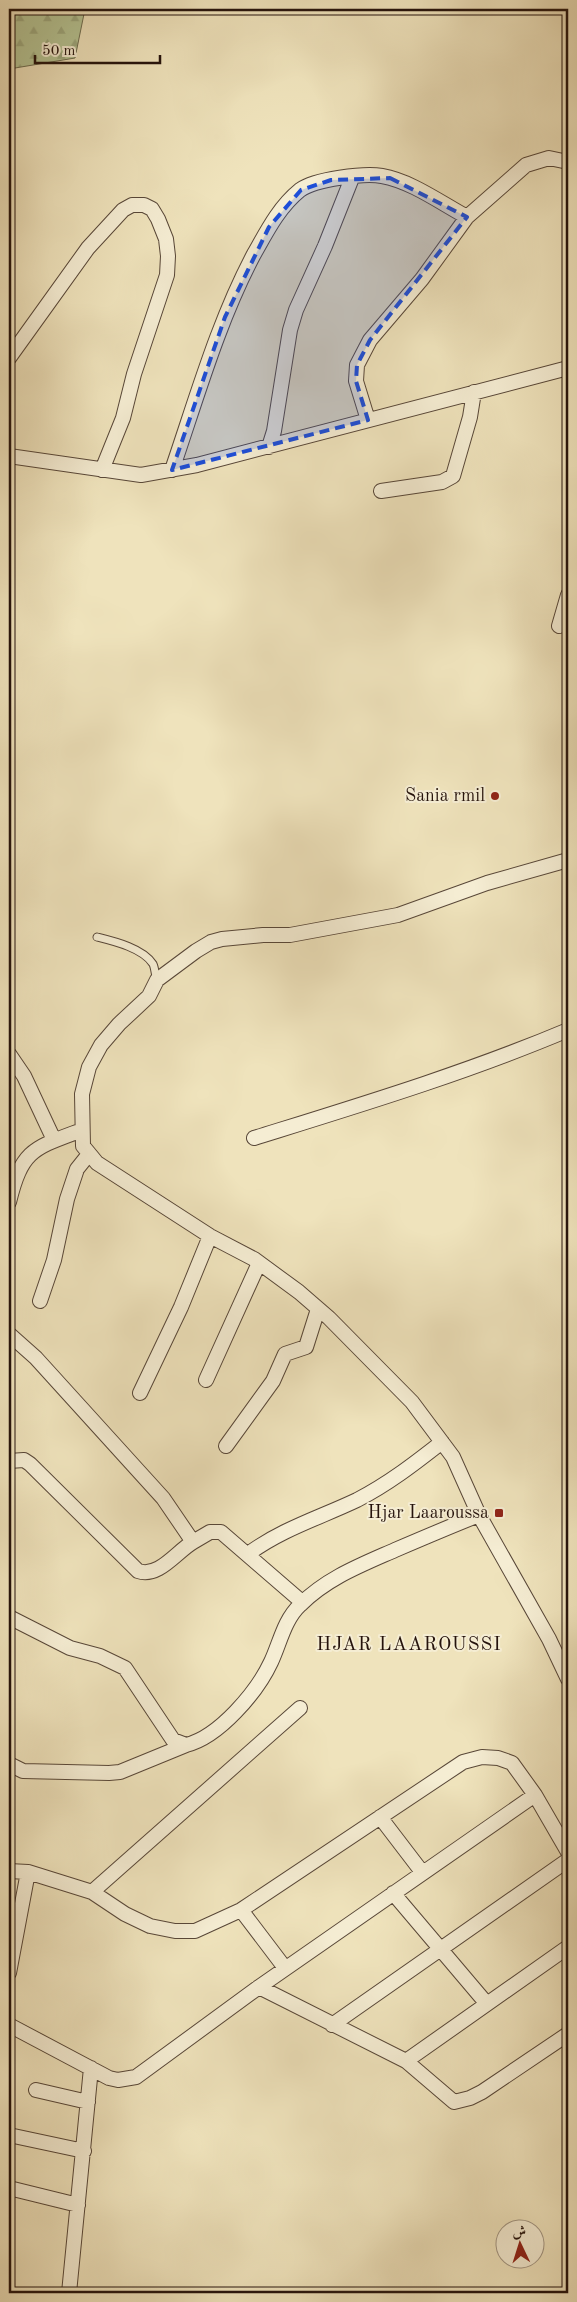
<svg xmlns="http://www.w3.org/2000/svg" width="577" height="2302" viewBox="0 0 577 2302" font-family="'Old Standard TT',Amiri,serif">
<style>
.forest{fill:url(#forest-firs);stroke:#6d6c50}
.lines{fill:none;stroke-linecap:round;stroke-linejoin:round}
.lane-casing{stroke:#584738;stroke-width:9}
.street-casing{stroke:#584738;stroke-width:16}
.lane{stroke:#f5edd3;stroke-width:7}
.street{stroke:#f5edd3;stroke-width:14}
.marked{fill:#1d4ed8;fill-opacity:0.2;stroke:#1d4ed8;stroke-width:4;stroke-dasharray:10 6;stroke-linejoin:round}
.poi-dot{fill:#8f2418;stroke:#f5edd3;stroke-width:2}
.labels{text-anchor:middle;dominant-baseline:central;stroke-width:4;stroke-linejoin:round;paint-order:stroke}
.poi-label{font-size:18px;fill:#25130c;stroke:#f5edd3;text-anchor:end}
.neighbourhood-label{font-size:19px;letter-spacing:1px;fill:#25130c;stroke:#f5edd3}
</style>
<defs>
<pattern id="forest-firs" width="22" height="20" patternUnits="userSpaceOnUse" patternTransform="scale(1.25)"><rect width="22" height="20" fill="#b5c494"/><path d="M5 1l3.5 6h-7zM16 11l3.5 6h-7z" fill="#9ca87e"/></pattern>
</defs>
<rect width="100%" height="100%" fill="#efe3bc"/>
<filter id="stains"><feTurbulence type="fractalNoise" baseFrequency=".004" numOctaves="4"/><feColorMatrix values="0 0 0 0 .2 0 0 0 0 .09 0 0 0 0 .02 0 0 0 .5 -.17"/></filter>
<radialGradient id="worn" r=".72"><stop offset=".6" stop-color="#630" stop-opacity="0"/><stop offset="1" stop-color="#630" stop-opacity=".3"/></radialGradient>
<path class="forest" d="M9,9h76l-10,49 -66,11z"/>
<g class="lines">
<g class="lane-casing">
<path id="lane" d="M97,937c16,4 46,11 56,27 2,4 2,11 4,16"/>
</g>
<g class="street-casing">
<path id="street" d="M9,358l79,-110 35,-38 9,-5h12l8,4 6,10 8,20 2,17 -1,19 -33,99 -11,44 -21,52
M368,420l-12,-39 1,-16 13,-25 52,-61 45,-62
M269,447l5,-16 16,-101 6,-20 29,-64 27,-68
M9,456l132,19 56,-10 371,-97
M172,470c25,-73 46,-148 82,-216 13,-23 25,-47 46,-64 15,-11 64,-17 82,-14 29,5 59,27 85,41l59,-52 23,-7 19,4
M381,491l61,-9 11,-6 17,-59 4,-25
M559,626l9,-31
M568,860l-81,23 -89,32 -108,20h-27l-41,4 -11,3 -15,9 -39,29 -8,16 -30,28 -18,21 -12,22 -7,27 1,52 14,17 113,73 44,23 45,33 30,26 83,84 41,55 26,58 70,124 19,40
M9,1054l15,22 30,64
M254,1138c106,-33 212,-65 314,-108
M9,1202c13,-53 25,-54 73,-72
M40,1301l14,-41 13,-61 10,-30 12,-15
M9,1334l27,24 127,140 30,44c-17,10 -34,36 -55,29l-108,-107 -6,-4 -15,1
M206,1380l53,-117
M140,1393l41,-86 29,-71
M226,1446l47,-65 12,-27 21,-7 12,-38
M193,1542l17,-10h11l81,70
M248,1554c34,-25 71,-36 109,-54 31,-16 57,-36 85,-58
M9,1617l61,31 30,8 25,12 48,72 13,5c33,-8 71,-53 85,-83 9,-19 13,-42 29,-57 27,-27 61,-40 95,-55 28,-12 56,-24 84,-35
M9,1764l14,7 86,2 11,-1 66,-27
M380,1817l42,55
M9,1871l19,1 64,20 33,22 25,12 25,5h20l46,-21 222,-148 19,-5 16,1 14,5 23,32 33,57
M92,1892l208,-184
M393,1893l94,111
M241,1910l44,58
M9,1973l19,-101
M259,1987l147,74 48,41 16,-4 12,-6 86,-58
M9,2025l100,53 9,2 18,-3 123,-90 276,-192
M332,2025l236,-165
M406,2061l162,-114
M36,2090l52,12
M9,2135l75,16
M9,2188l69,17
M69,2293l22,-225"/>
</g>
<use href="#lane" class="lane"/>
<use href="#street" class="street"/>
</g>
<path class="marked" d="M390,178l77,39 -97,123 -13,25 -1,16 12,39 -196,50 53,-153 44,-90 32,-37 30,-10z"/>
<g class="poi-dot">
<circle cx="495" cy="796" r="5"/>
<rect x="494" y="1508" width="10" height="10" rx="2.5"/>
</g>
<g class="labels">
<g class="poi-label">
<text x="485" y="796">Sania rmil</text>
<text x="489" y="1513">Hjar Laaroussa</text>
</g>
<g class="neighbourhood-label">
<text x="409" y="1645">HJAR LAAROUSSI</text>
</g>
</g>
<rect width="577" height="2302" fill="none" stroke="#efe3bc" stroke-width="30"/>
<rect x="10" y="10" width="557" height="2282" fill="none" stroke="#25130c" stroke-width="2.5"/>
<rect x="15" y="15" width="547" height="2272" fill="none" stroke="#25130c"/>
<g transform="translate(520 2244) rotate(356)"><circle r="24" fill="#f5edd3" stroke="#a29683"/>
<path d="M0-4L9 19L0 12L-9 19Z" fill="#8f2418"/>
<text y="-8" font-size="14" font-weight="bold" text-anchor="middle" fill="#25130c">ش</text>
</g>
<path d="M35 55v8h125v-8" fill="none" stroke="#25130c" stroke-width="2.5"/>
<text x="42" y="55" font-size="15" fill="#25130c" stroke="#f5edd3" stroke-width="4" paint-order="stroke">50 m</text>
<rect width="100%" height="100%" filter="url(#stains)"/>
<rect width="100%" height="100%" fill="url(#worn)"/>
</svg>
